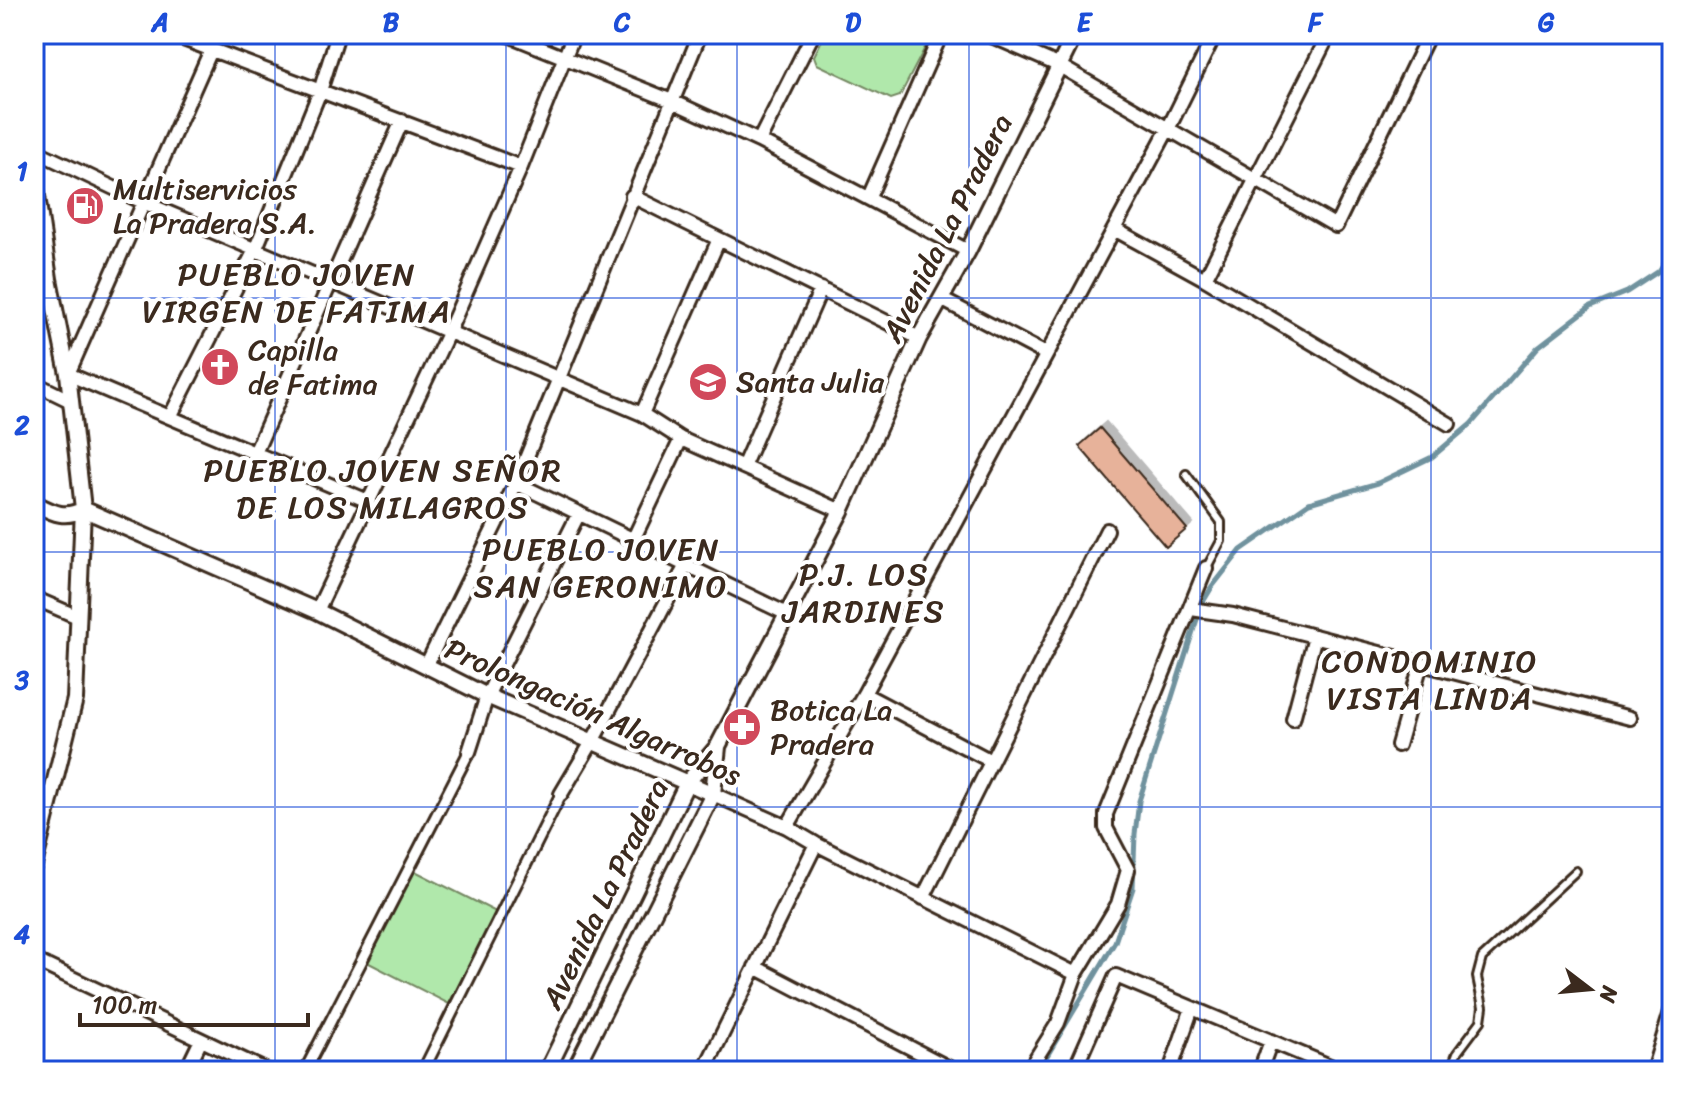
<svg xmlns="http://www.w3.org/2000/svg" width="1706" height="1105" viewBox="0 0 1706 1105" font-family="Sriracha,sans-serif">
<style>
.green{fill:#b0e8ab;stroke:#768964;stroke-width:2}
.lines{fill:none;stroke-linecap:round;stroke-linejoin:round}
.stream{stroke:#6f929e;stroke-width:5}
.building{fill:#e7b29a;stroke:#3b2a1e;stroke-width:2;filter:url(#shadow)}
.service-casing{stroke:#3b2a1e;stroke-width:12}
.pedestrian-casing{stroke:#3b2a1e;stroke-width:15}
.minor-casing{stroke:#3b2a1e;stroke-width:18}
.tertiary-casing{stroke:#3b2a1e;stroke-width:20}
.service{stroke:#fff;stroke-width:6}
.pedestrian{stroke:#fff;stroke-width:9}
.minor{stroke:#fff;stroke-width:12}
.tertiary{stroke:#fff;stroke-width:14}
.grid{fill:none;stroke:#1d4ed8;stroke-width:2;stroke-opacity:0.55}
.labels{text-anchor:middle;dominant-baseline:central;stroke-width:8;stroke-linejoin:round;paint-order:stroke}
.poi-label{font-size:30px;fill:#3b2a1e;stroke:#fff;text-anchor:start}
.street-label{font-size:30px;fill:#3b2a1e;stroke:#fff}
.neighbourhood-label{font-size:32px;letter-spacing:2px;fill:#3b2a1e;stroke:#fff}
.neatline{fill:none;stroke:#1d4ed8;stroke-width:3}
.grid-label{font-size:26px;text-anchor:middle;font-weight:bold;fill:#1d4ed8}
</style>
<defs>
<filter id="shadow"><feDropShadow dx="6" dy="-6" stdDeviation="0" flood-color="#0004"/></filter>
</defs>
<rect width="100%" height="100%" fill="#fff"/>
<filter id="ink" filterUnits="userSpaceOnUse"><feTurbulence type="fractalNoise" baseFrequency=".0125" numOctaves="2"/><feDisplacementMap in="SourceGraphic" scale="16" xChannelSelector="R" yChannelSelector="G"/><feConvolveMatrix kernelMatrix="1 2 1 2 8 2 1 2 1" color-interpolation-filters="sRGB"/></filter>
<g filter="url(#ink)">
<path class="green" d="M825,34h107l-32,62 -9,3 -74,-35 -3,-8z
M413,870l83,42 -47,92 -82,-42z"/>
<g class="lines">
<path class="stream" d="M1038,1071l77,-129 18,-54 2,-54 4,-33 54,-170 10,-29 9,-15 29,-37 68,-47 69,-20 54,-26 39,-33 67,-77 52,-40 37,-15 32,-21 13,-21"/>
</g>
<path class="building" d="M1100,428l87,101 -21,18 -87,-101z"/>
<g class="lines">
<g class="service-casing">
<path id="service" d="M1186,474l35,48v19l-14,26
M1450,1071l7,-18 24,-32 2,-14 -6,-30 5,-19 94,-87"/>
</g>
<g class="pedestrian-casing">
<path id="pedestrian" d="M305,1071l164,-319
M423,1071l138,-277"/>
</g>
<g class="minor-casing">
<path id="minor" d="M170,34l351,133
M506,34l166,67 87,40 209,110
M987,34l71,31 278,161 93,-192
M211,50l-143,324 300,127
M759,141l54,-107
M34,150l109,52 499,212 39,25 160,72
M632,196l287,142
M869,197l72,-163
M1114,229l91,50 244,145
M34,272l15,7
M1205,279l124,-245
M941,299l105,55
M34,383l37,18
M642,414l77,-175
M170,417l86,-169 64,-157 18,-57
M255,453l147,-332
M743,467l78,-178
M516,483l271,131
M633,540l48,-101
M34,598l44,19
M1191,609l42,6 397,103
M317,611l132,-280 72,-164 53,-133
M426,666l90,-183 184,-449
M864,694l127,67
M1293,719l22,-83
M1398,745l23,-81
M469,752l18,-56 92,-183
M561,794l31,-52 94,-177
M713,794l74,33 29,17 260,130
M787,827l77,-133 305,-567 46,-93
M923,898l184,-368
M34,960l233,111
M755,967l200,104
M186,1071l15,-31
M704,1071l112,-227
M1028,1071l30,-48 18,-49 42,-70 10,-34 -22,-42v-14l100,-246
M1074,1071l42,-95 226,95
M1170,1071l22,-63
M1260,1071l11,-30"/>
</g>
<g class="tertiary-casing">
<path id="tertiary" d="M34,175l15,104 19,95 15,135 -8,190 -41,166
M34,503c18,9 30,17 49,6l234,102 170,85 226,98
M547,1071l140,-288 31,-37 123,-235 78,-173 49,-87 107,-217
M574,1071l139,-277 5,-47
M1654,1071l18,-59"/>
</g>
<use href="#service" class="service"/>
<use href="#pedestrian" class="pedestrian"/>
<use href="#minor" class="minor"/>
<use href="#tertiary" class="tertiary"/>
</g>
</g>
<path class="grid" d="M275,34v1037M506,34v1037M737,34v1037M969,34v1037M1200,34v1037M1431,34v1037M34,298h1638M34,552h1638M34,807h1638"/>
<defs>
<g id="fuel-disc" transform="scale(2)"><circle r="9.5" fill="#d1495b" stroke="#fff"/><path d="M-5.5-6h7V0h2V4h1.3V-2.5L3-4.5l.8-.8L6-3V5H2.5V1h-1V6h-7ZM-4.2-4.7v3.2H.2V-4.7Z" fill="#fff"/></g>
<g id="church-disc" transform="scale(2)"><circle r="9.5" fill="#d1495b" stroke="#fff"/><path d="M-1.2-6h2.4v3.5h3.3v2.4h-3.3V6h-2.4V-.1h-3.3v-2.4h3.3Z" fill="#fff"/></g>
<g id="school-disc" transform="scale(2)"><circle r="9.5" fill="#d1495b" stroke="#fff"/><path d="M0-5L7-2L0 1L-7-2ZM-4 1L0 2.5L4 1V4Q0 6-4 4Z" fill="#fff"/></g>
<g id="pharmacy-disc" transform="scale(2)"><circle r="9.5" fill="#d1495b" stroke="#fff"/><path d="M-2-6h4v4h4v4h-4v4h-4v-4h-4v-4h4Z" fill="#fff"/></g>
</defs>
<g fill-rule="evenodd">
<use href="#fuel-disc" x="85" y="206"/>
<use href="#church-disc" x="220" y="367"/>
<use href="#school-disc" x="708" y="382"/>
<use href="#pharmacy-disc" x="742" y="727"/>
</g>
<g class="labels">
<g class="poi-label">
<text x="113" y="189">Multiservicios<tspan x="113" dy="34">La Pradera S.A.</tspan></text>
<text x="248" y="350">Capilla<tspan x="248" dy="34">de Fatima</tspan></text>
<text x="736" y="382">Santa Julia</text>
<text x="770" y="710">Botica La<tspan x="770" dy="34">Pradera</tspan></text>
</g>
<g class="street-label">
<text transform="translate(947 228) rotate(-63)">Avenida La Pradera</text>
<text transform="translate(593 712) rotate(24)">Prolongación Algarrobos</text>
<text transform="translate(605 894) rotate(-64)">Avenida La Pradera</text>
</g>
<g class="neighbourhood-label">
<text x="297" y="274">PUEBLO JOVEN<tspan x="297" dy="37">VIRGEN DE FATIMA</tspan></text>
<text x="383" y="470">PUEBLO JOVEN SEÑOR<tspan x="383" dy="37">DE LOS MILAGROS</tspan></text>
<text x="601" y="549">PUEBLO JOVEN<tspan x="601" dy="37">SAN GERONIMO</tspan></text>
<text x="864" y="574">P.J. LOS<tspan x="864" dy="37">JARDINES</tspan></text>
<text x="1430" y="661">CONDOMINIO<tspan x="1430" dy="37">VISTA LINDA</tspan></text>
</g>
</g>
<rect width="1706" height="1105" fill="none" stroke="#fff" stroke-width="88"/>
<g transform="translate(1590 989) rotate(106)" stroke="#ffffff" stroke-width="6" paint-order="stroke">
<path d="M0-6L14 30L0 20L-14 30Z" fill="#3b2a1e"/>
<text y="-12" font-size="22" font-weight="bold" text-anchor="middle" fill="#3b2a1e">N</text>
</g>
<path d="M80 1013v12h228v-12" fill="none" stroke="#3b2a1e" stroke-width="4"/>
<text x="92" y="1013" font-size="24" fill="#3b2a1e" stroke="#ffffff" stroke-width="6" paint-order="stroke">100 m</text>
<rect x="44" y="44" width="1618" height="1017" class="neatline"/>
<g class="grid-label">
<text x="160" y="31">A</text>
<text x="391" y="31">B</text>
<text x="622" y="31">C</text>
<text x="853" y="31">D</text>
<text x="1084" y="31">E</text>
<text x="1315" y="31">F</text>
<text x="1546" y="31">G</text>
<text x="22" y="180">1</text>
<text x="22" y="434">2</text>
<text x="22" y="689">3</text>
<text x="22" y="943">4</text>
</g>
</svg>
